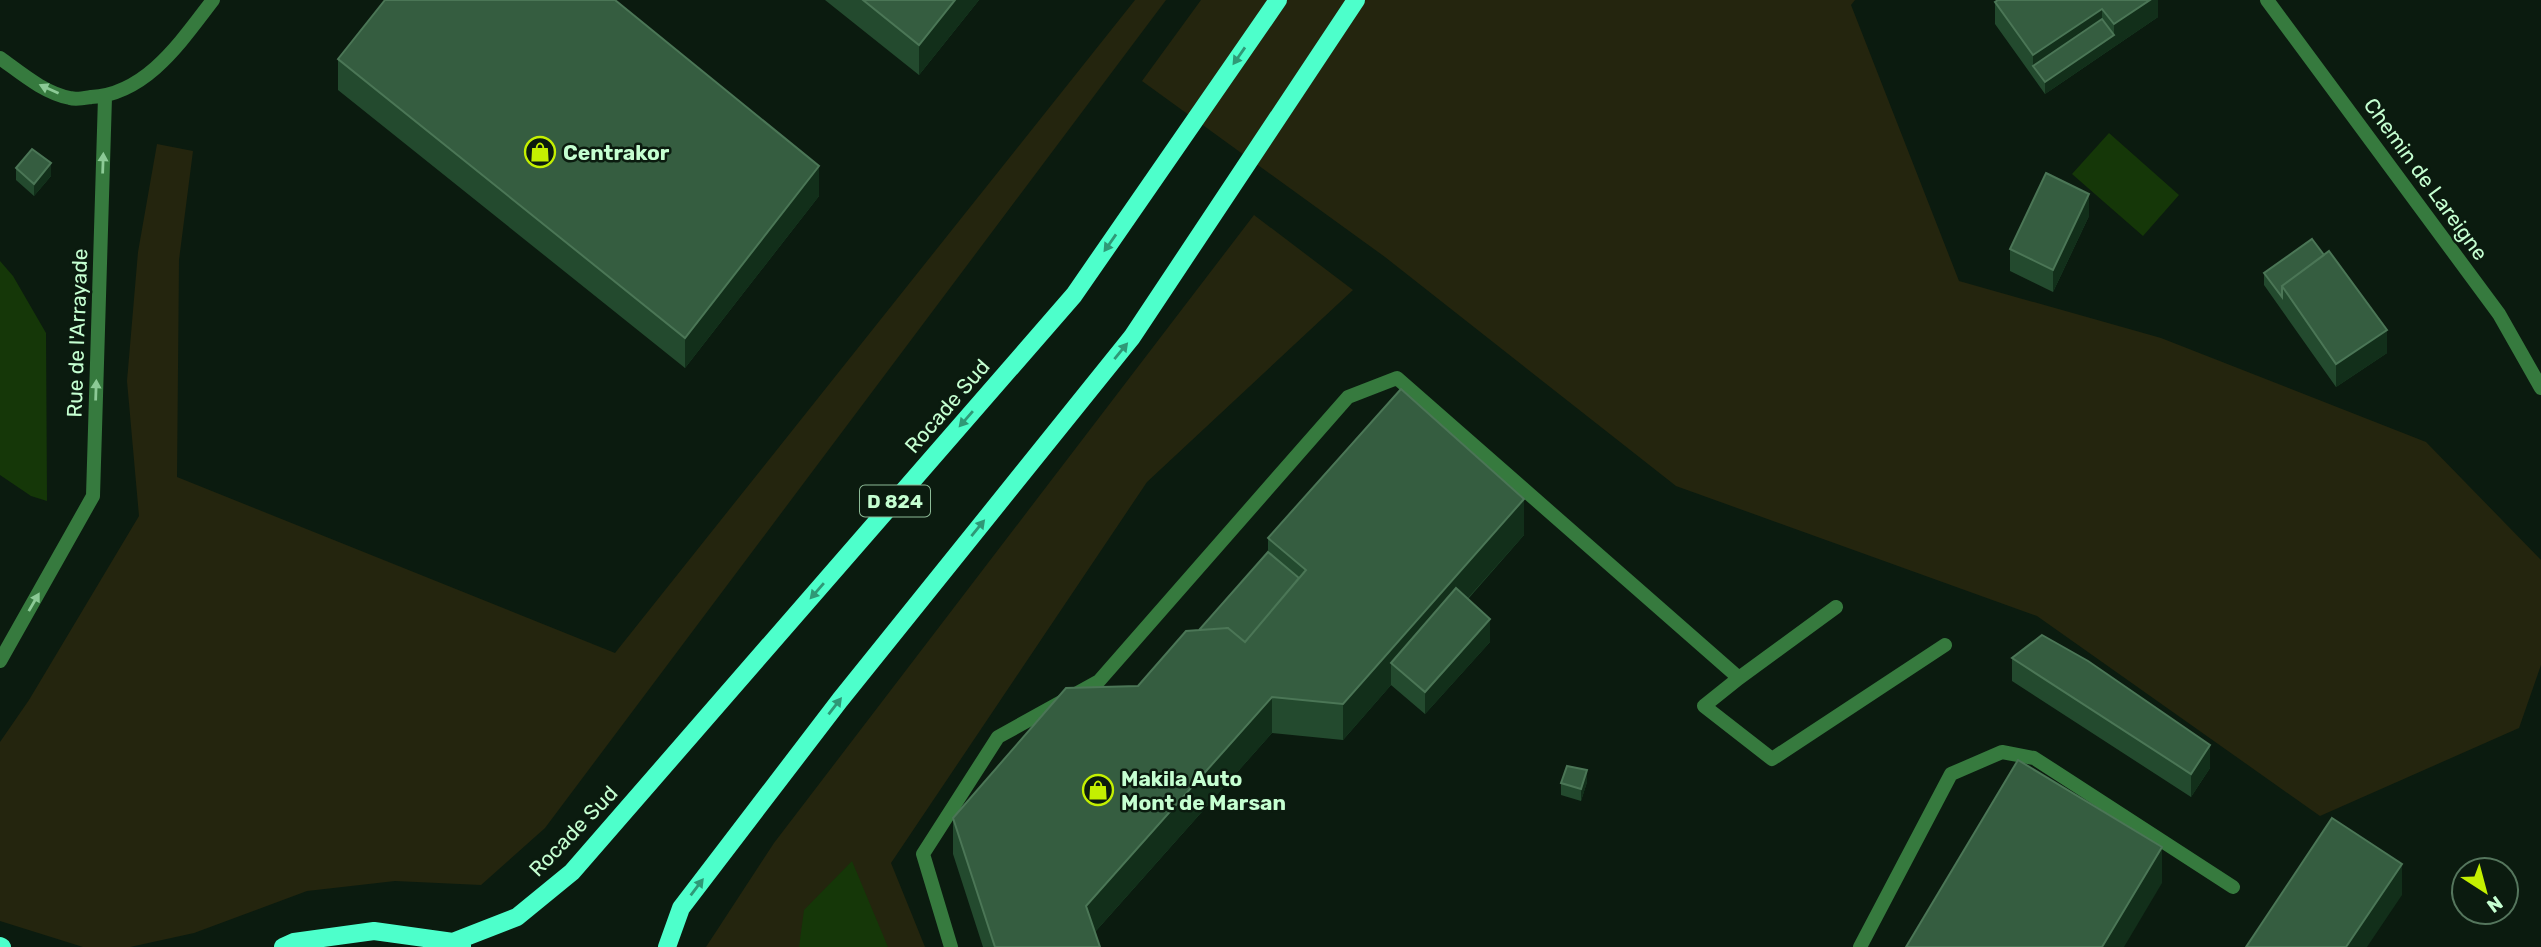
<svg xmlns="http://www.w3.org/2000/svg" width="2541" height="947" viewBox="0 0 2541 947" font-family="Rubik,sans-serif">
<style>
.green{fill:#24250e}
.water{fill:#153708}
.lines{fill:none;stroke-linecap:round;stroke-linejoin:round}
.service{stroke:#367a3e;stroke-width:14}
.minor{stroke:#367a3e;stroke-width:14}
.primary{stroke:#4dffcb;stroke-width:18}
.wall{fill:#234a2e}
.shaded-wall{fill:#122f1a}
.building{fill:#355d40;stroke:#4b7656;stroke-width:2}
.oneway{fill:#2f9876}
.oneway2{fill:#8cca96}
.labels{text-anchor:middle;dominant-baseline:central;stroke-width:5;stroke-linejoin:round;paint-order:stroke}
.shield{fill:#0b1b0f;stroke:#8dbb97;stroke-width:2}
.shield-label{font-size:19px;font-weight:bold;fill:#c5ffd1}
.poi-label{font-size:21px;font-weight:bold;fill:#c5ffd1;stroke:#0b1b0f;text-anchor:start}
.street-label{font-size:21px;fill:#c5ffd1;stroke:#0b1b0f}
</style>
<rect width="100%" height="100%" fill="#0b1b0f"/>
<path class="green" d="M1135,0h31l-621,828 -64,57 -86,-4 -88,10 -113,42 -64,14h-47l-83,-26v-179l29,-42 110,-184 -12,-135 11,-129 19,-108 36,7 -14,109 -2,217 438,176z
M1201,0h654l-4,5 108,276 202,57 265,104 115,118v105l-22,63 -199,88 -283,-200 -361,-130 -291,-229 -243,-176z
M1254,215l99,75 -206,192 -256,381 34,84h-219l68,-104z"/>
<path class="water" d="M2109,133l70,62 -36,41 -71,-62z
M0,261l13,15 33,57 1,168 -16,-5 -31,-21z
M852,861l36,86h-89l5,-37z"/>
<g class="lines">
<path class="service" d="M1739,678l-35,28 68,53 173,-114
M951,947l-28,-93 75,-117 101,-56 249,-284 49,-19 342,300 97,-71
M1860,947l91,-173 51,-22 32,6 199,129"/>
<path class="minor" d="M2267,0l232,314 42,74
M0,58c21,15 44,35 70,40 6,2 15,0 21,-1 56,-3 91,-57 122,-97
M0,661l93,-165 12,-399"/>
<path class="primary" d="M453,942l64,-25 55,-45 502,-577 204,-295
M0,946l2,1
M283,947l11,-5 80,-11 79,11 9,4
M667,947l14,-39 159,-208 292,-363 224,-337"/>
</g>
<path class="wall" d="M825,0h154l-60,75z
M2158,0v17l-113,77 -50,-70v-22z
M338,59l481,137 -134,172 -347,-278z
M16,168l35,8 -17,20 -18,-16z
M2089,216l-36,76 -43,-21v-22z
M2264,273l123,80 -51,34 -72,-102z
M1524,535l-56,64 22,43 -65,72 -34,-29 -48,55 -71,-7 -177,199 5,15h-117l-30,-93v-36l185,-132 61,-56 69,-78v-14z
M2012,658l198,110 -19,29 -179,-116z
M1587,782l-6,19 -20,-6v-12z"/>
<path class="shaded-wall" d="M955,0h24l-60,75v-30z
M2150,0h8v17l-113,77v-12l69,-47v-11z
M2102,9v22l-69,35v-11z
M51,163v13l-17,20v-12z
M819,166v30l-134,172v-30z
M2089,194v22l-36,76v-22z
M2387,330v23l-51,34v-23z
M1524,499v36l-122,137 -11,-9v22l-48,55v-36z
M1490,619v23l-65,72v-22z
M1272,697v36l-186,209v-36z
M2210,745v23l-19,29v-23z
M1587,770v12l-6,19v-12z
M2162,847v36l-38,64h-22z
M2402,864v31l-35,52h-21z"/>
<path class="building" d="M385,0h230l204,166 -134,172 -347,-279z
M863,0h92l-36,45z
M1998,0h152l-36,24 -12,-15 -69,46 -38,-53z
M2102,19l12,16 -69,47 -12,-16z
M32,149l19,14 -17,21 -18,-16z
M2046,173l43,21 -36,76 -43,-21z
M2312,239l12,16 -42,31v11l-18,-24z
M2329,251l58,79 -51,34 -54,-78z
M1401,389l123,110 -181,205 -71,-7 -186,209 14,41h-105l-42,-129 113,-130 72,-2 48,-55 42,-3 17,14 61,-72 -38,-32z
M1268,552l31,26 -54,64 -17,-14 -29,2z
M1456,588l34,31 -65,73 -34,-29z
M2042,635l46,26 122,84 -19,29 -179,-116z
M2018,760l144,87 -60,100h-196z
M1567,766l20,4 -6,19 -20,-6z
M2332,818l70,46 -56,83h-100z"/>
<defs><path id="oneway-solid" d="M-6-.8H1V-3.2L6.5 0L1 3.2V.8H-6Z" transform="scale(1.75)"/></defs>
<g class="oneway">
<use href="#oneway-solid" transform="translate(1239 56) rotate(125)"/>
<use href="#oneway-solid" transform="translate(1110 243) rotate(125)"/>
<use href="#oneway-solid" transform="translate(1121 351) rotate(-51)"/>
<use href="#oneway-solid" transform="translate(966 419) rotate(131)"/>
<use href="#oneway-solid" transform="translate(978 528) rotate(-51)"/>
<use href="#oneway-solid" transform="translate(817 591) rotate(131)"/>
<use href="#oneway-solid" transform="translate(835 706) rotate(-52)"/>
<use href="#oneway-solid" transform="translate(697 887) rotate(-53)"/>
</g>
<g class="oneway2">
<use href="#oneway-solid" transform="translate(49 89) rotate(-156)"/>
<use href="#oneway-solid" transform="translate(103 163) rotate(-88)"/>
<use href="#oneway-solid" transform="translate(96 390) rotate(-88)"/>
<use href="#oneway-solid" transform="translate(34 602) rotate(-60)"/>
</g>
<defs>
<g id="shop-ring" transform="scale(1.575)"><circle r="9.5" fill="#0b1b0f" stroke="#c4f001" stroke-width="1.5"/><path d="M-5-2.5h2.3a2.7 3.5 0 0 1 5.4 0H5L5.5 6h-11ZM-1.5-2.5h3a1.5 2.3 0 0 0-3 0Z" fill="#c4f001"/></g>
</defs>
<g fill-rule="evenodd">
<use href="#shop-ring" x="540" y="152"/>
<use href="#shop-ring" x="1098" y="790"/>
</g>
<g class="labels">
<rect class="shield" x="860" y="485.5" width="70" height="31" rx="5"/>
<g class="shield-label">
<text x="895" y="501">D 824</text>
</g>
<g class="poi-label">
<text x="563" y="152">Centrakor</text>
<text x="1121" y="778">Makila Auto<tspan x="1121" dy="24">Mont de Marsan</tspan></text>
</g>
<g class="street-label">
<text transform="translate(2426 179) rotate(54)">Chemin de Lareigne</text>
<text transform="translate(77 333) rotate(-88)">Rue de l'Arrayade</text>
<text transform="translate(947 406) rotate(-49)">Rocade Sud</text>
<text transform="translate(573 831) rotate(-46)">Rocade Sud</text>
</g>
</g>
<g transform="translate(2485 891) rotate(144)"><circle r="33" fill="#0b1b0f" stroke="#55765d" stroke-width="2"/>
<path d="M0-5L12 26L0 18L-12 26Z" fill="#c4f001"/>
<text y="-10" font-size="19" font-weight="bold" text-anchor="middle" fill="#c5ffd1">N</text>
</g>
</svg>
